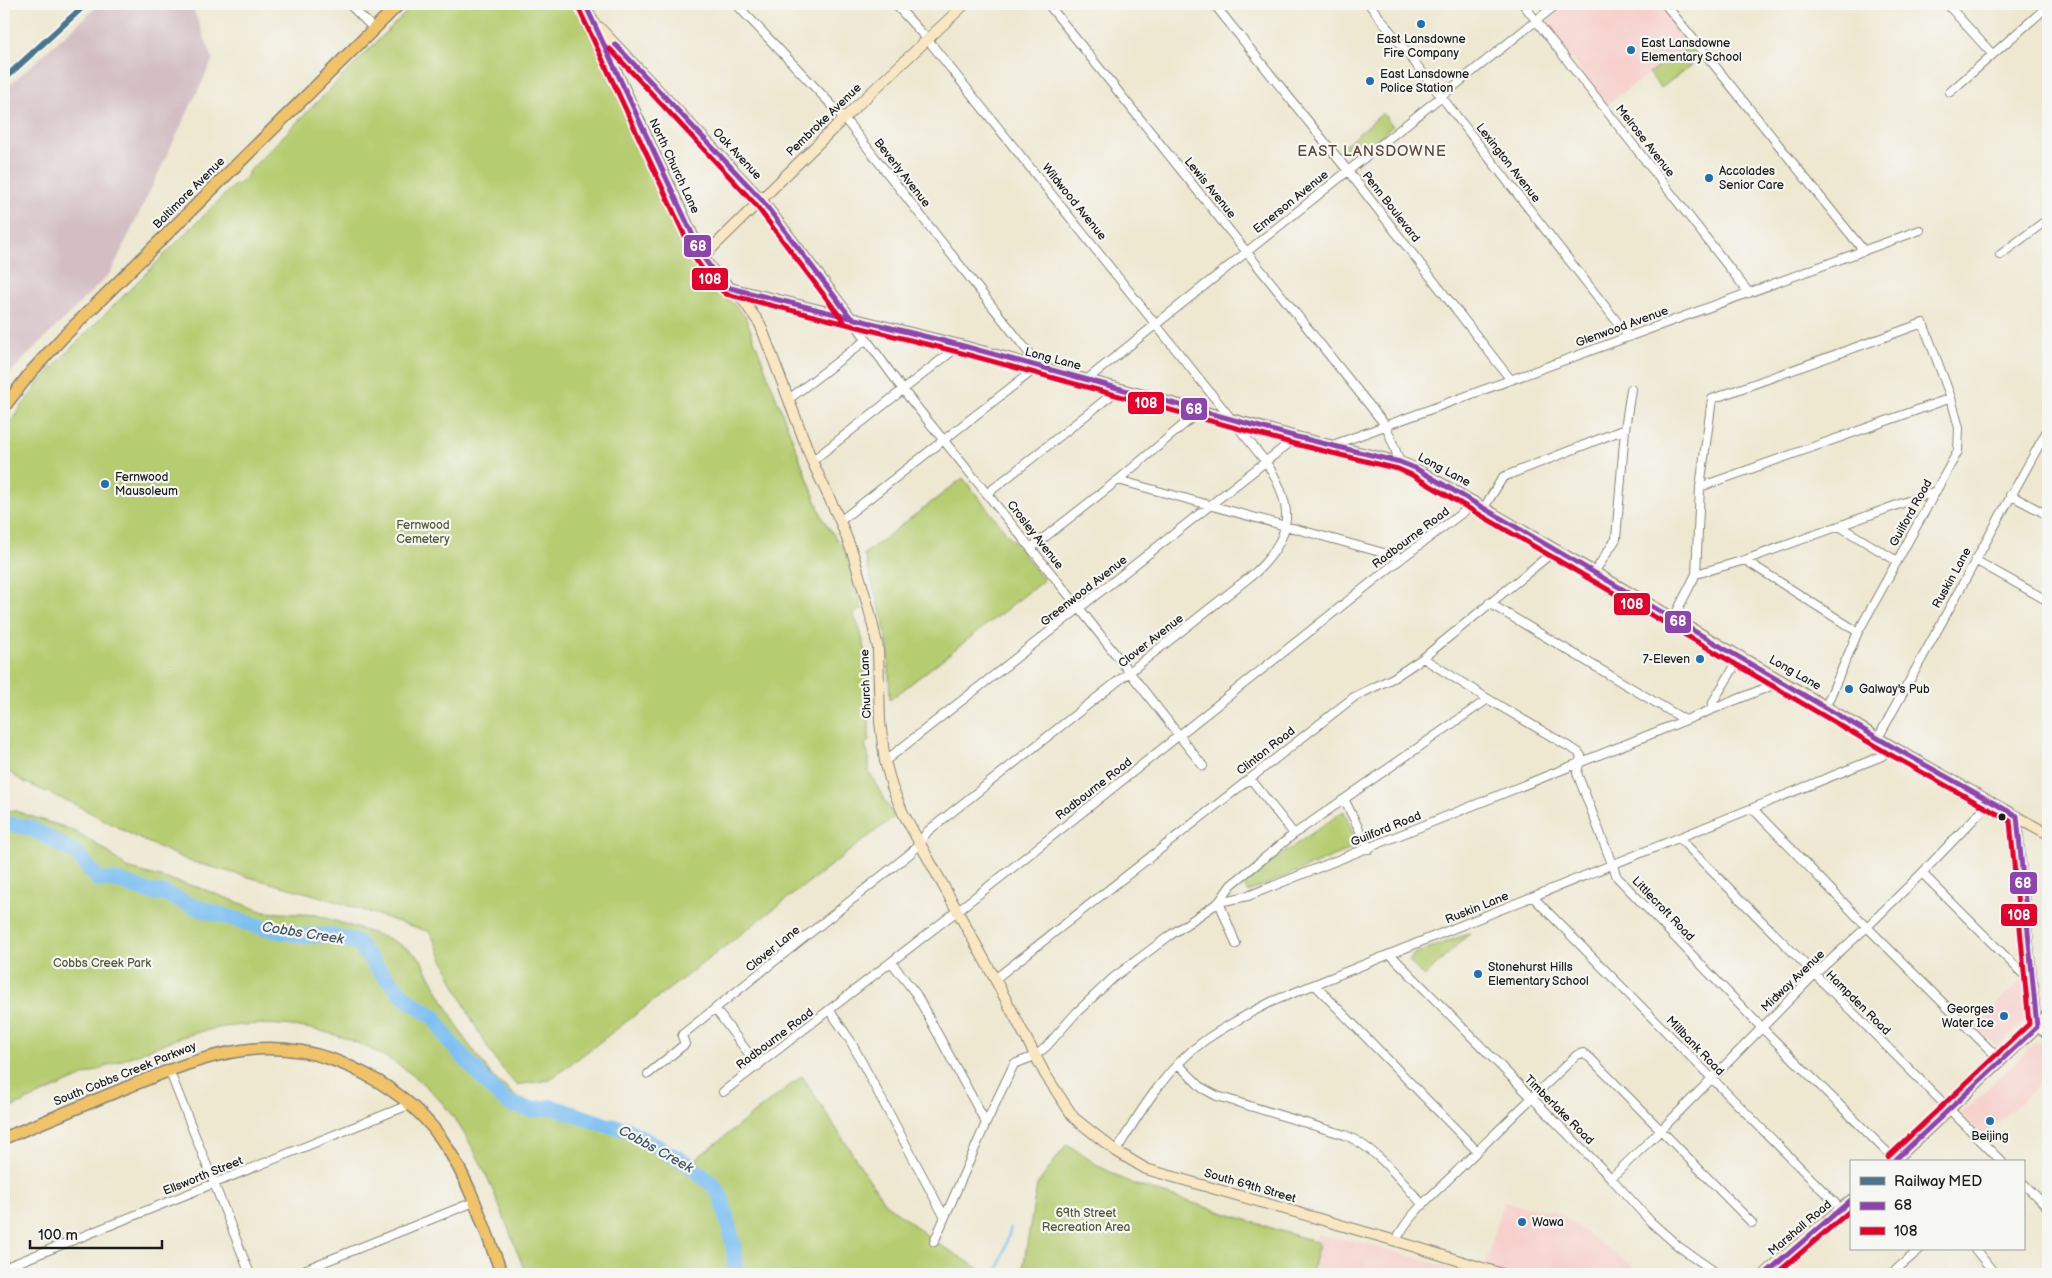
<svg xmlns="http://www.w3.org/2000/svg" width="2052" height="1278" viewBox="0 0 2052 1278" font-family="'Balsamiq Sans',sans-serif">
<style>
.built{fill:#f7d0cc}
.industrial{fill:#d2bec3}
.green{fill:#b6cc70;stroke:#697446}
.lines{fill:none;stroke-linecap:round;stroke-linejoin:round}
.stream{stroke:#7cbff2;stroke-width:2.5}
.river{stroke:#7cbff2;stroke-width:16}
.street-casing{stroke:#858276;stroke-width:10}
.secondary-casing{stroke:#858276;stroke-width:12}
.primary-casing{stroke:#858276;stroke-width:14}
.street{stroke:#fff;stroke-width:8}
.secondary{stroke:#f9e7c3;stroke-width:10}
.primary{stroke:#f1c369;stroke-width:11}
.bus-1-casing{stroke:#f6f6f2;stroke-width:9}
.bus-2-casing{stroke:#f6f6f2;stroke-width:9}
.bus-1{stroke:#8e44ad;stroke-width:5}
.bus-2{stroke:#e4002b;stroke-width:5}
.rail-1-casing{stroke:#f6f6f2;stroke-width:10}
.rail-1{stroke:#4c748c;stroke-width:6}
.poi-dot{fill:#1f6fb2;stroke:#f6f6f2;stroke-width:2}
.bus-dot{fill:#1c1c1c;stroke:#f6f6f2;stroke-width:2}
.labels{text-anchor:middle;dominant-baseline:central;stroke-width:4.5;stroke-linejoin:round;paint-order:stroke}
.poi-label{font-size:12px;fill:#1c1c1c;stroke:#f6f6f2;text-anchor:start}
.street-label{font-size:12px;fill:#1c1c1c;stroke:#f6f6f2}
.park-label{font-size:12px;fill:#525a39;stroke:#f6f6f2}
.water-label{font-size:14px;font-style:italic;fill:#3e5567;stroke:#f6f6f2}
.quarter-label{font-size:15px;letter-spacing:1px;fill:#5d463c;stroke:#f6f6f2}
.line-badge{stroke:#f6f6f2;stroke-width:2}
.badge-label{font-size:14px;text-anchor:middle;font-weight:bold;fill:#fff}
</style>
<rect width="100%" height="100%" fill="#f6f6f2"/>
<filter id="ink" filterUnits="userSpaceOnUse"><feTurbulence type="fractalNoise" baseFrequency=".02" numOctaves="2"/><feDisplacementMap in="SourceGraphic" scale="10" xChannelSelector="R" yChannelSelector="G"/><feConvolveMatrix kernelMatrix="1 2 1 2 8 2 1 2 1" color-interpolation-filters="sRGB"/></filter>
<filter id="wash" filterUnits="userSpaceOnUse"><feTurbulence type="fractalNoise" baseFrequency=".0096" numOctaves="4" result="noise"/><feDisplacementMap in="SourceGraphic" scale="20" xChannelSelector="R" yChannelSelector="G"/><feGaussianBlur stdDeviation="1.12" result="paint"/><feColorMatrix in="noise" values="0 0 0 0 0 0 0 0 0 0 0 0 0 0 0 0 0 1.4 0 .05"/><feComposite in="paint" operator="in"/></filter>
<g filter="url(#wash)">
<rect width="100%" height="100%" fill="#eee8d1"/>
<path class="built" d="M1568,4h94l42,52 -43,32 -12,-15 -42,32 -62,-80 2,-4z
M2024,978l4,17 2,21 -33,31 -23,-21z
M2041,1042l7,4v30l-64,60 -23,-22 74,-71z
M1503,1201l21,6 32,5 87,62h-160z
M1317,1234l51,10 103,30h-163z"/>
<path class="industrial" d="M100,4h91l22,55 -102,213 -107,107v-289z"/>
<path class="green" d="M414,4h162l120,257 13,18 36,37 78,203 21,31 18,59 -9,5c20,39 16,84 16,127l-4,3 4,14v14l25,45 -344,263 -34,5c-40,-44 -60,-101 -86,-153l-115,-37 -126,-34 -53,-24 -58,-31 -56,-25 -18,-13v-338l38,-51 29,-31 164,-164 3,1 10,-10v-3z
M1694,44l10,12 -43,32 -12,-15z
M1383,113l10,13 -40,32 -9,-12z
M963,478l81,102 -154,120 -2,-52 -5,-28 -19,-66z
M4,810l11,1 58,19 34,21 20,17 73,20 64,24 53,3 70,23 18,9 15,11 44,80 29,39 28,24 14,5 40,4 70,23 30,15 17,14 110,-86 82,126 53,41 51,31h-462c-22,-54 -40,-113 -75,-160 -21,-28 -48,-49 -79,-64 -55,-28 -120,-33 -180,-16 -20,5 -40,15 -60,22 -43,17 -86,36 -128,55z
M1344,811l14,35 -110,46 -6,-10z
M1470,933l-46,44 -15,-16 5,-7z
M1067,1144l32,22 34,18 186,59 -8,31h-289l15,-89z"/>
<g class="lines">
<path class="stream" d="M997,1274l14,-47"/>
<path class="river" d="M4,823l27,5 45,25 22,26 20,2 28,10 20,3 29,13 69,21 40,8 24,-1 29,7 22,28 29,30 26,17 16,25 46,51 14,11 23,6 19,-3 57,19 17,3 62,35 12,10 15,13 7,13 11,43 3,31"/>
</g>
</g>
<g filter="url(#ink)">
<g class="lines">
<g class="street-casing">
<path id="street" d="M349,4l25,25
M736,4l108,114 185,235 7,15 -196,153
M1048,4l338,422 14,36
M1214,4l134,167 163,209
M1369,4l260,333
M1523,4l226,289
M1665,4l199,247
M1947,4l45,50
M1950,92l98,-86
M2000,255l48,-36
M851,318l52,72 177,219 123,157
M1085,381l472,-377
M789,399l77,-59
M1333,445l587,-215
M812,461l148,-116
M1118,480l284,78
M1700,487l251,-89
M988,493l131,-104
M2010,495l38,20
M1485,506l18,-29 122,-48
M1839,526l58,35
M1031,548l87,-68 83,-70
M1745,560l113,72
M1975,560l73,41
M1595,571l21,-32 9,-110 6,-40
M1696,574l49,-14 191,-69
M1489,603l196,117
M1674,617l22,-43 4,-87 12,-88 211,-76 28,75 8,30 -1,23 -100,181 -32,74
M1423,658l65,41 90,53 3,4 -4,17 40,104 144,150 134,133
M1711,710l3,-10 27,-44
M1878,738l170,-309
M885,761l412,-324
M1250,778l44,56
M1344,799l25,50
M1753,809l114,118 133,133
M2017,816l20,211 11,8
M1679,838l323,324
M1922,873l112,112
M1534,898l307,311
M1236,944l-17,-42 12,-17 63,-51 194,-135
M1391,955l220,223 40,44 27,24 40,28
M892,963l24,31 70,129
M995,979l359,-282 39,-19 30,-20 124,-101 6,-9
M1315,985l162,166
M716,1010l42,56
M830,1011l20,29 94,176
M1178,1064l24,24 15,8 128,39c33,14 54,44 78,70
M169,1070l81,204
M648,1074l37,-30 -3,-8 1,-2 229,-182 16,-21 328,-259c39,-37 38,-68 9,-111l-337,-421 -33,-36
M723,1092l274,-212 405,-322 68,-51 4,-6
M1116,1151c24,-39 50,-83 88,-110 21,-15 44,-27 67,-39l611,-246 11,-9
M1611,1178l50,-48 153,-155 53,-48 55,-54 69,-72
M2023,1183l25,25
M1396,1241c12,-27 39,-48 60,-69 40,-39 80,-79 121,-117l6,-2 7,5 162,165
M934,1242l52,-119 28,-59 21,-8 11,-9 30,-34 37,-35 56,-42 50,-34 29,-6 535,-215
M1975,1249l20,25
M4,1268l407,-164
M294,1274l180,-72
M1891,1274l29,-25"/>
</g>
<g class="secondary-casing">
<path id="secondary" d="M585,4l118,253 14,19 23,20 20,28 52,137 28,60 13,33 17,59 8,35 2,74 5,39 7,26 11,26 92,166 50,95 29,44 42,33 30,18 250,72 106,33
M599,27l162,172 90,119
M703,257l141,-139 121,-114
M734,289l226,56 337,92 103,25 15,6 400,232 78,47 155,87
M1893,1162l144,-135 11,-13
M1765,1274l19,-18 67,-56"/>
</g>
<g class="primary-casing">
<path id="primary" d="M4,407l27,-35 31,-34 337,-334
M4,1138c40,-16 79,-33 119,-49 87,-36 152,-62 242,-15 34,18 63,42 83,75 24,38 38,84 54,125"/>
</g>
<use href="#street" class="street"/>
<use href="#secondary" class="secondary"/>
<use href="#primary" class="primary"/>
<g class="bus-1-casing">
<path id="bus-1" d="M585,4l118,253 14,19 13,12 230,57 337,92 103,25 15,6 478,279 124,69 20,211 -144,135
M615,44l146,155 90,119
M1765,1274l86,-74"/>
</g>
<g class="bus-2-casing">
<path id="bus-2" d="M578,7l118,253 15,21 15,13 232,58 337,92 103,25 14,6 477,279 121,67 19,203 -141,133
M610,49l145,155 90,119
M1776,1274l75,-64"/>
</g>
<use href="#bus-1" class="bus-1"/>
<use href="#bus-2" class="bus-2"/>
<g class="rail-1-casing">
<path id="rail-1" d="M4,79l82,-75"/>
</g>
<use href="#rail-1" class="rail-1"/>
</g>
</g>
<g class="poi-dot">
<circle cx="1421" cy="24" r="5"/>
<circle cx="1631" cy="50" r="5"/>
<circle cx="1370" cy="81" r="5"/>
<circle cx="1709" cy="178" r="5"/>
<circle cx="105" cy="484" r="5"/>
<circle cx="1700" cy="659" r="5"/>
<circle cx="1849" cy="689" r="5"/>
<circle cx="1478" cy="974" r="5"/>
<circle cx="2004" cy="1016" r="5"/>
<circle cx="1990" cy="1121" r="5"/>
<circle cx="1522" cy="1222" r="5"/>
</g>
<circle class="bus-dot" cx="2002" cy="817" r="4.5"/>
<g class="labels">
<g class="poi-label">
<text x="1421" y="39" text-anchor="middle">East Lansdowne<tspan x="1421" dy="14">Fire Company</tspan></text>
<text x="1641" y="43">East Lansdowne<tspan x="1641" dy="14">Elementary School</tspan></text>
<text x="1380" y="74">East Lansdowne<tspan x="1380" dy="14">Police Station</tspan></text>
<text x="1719" y="171">Accolades<tspan x="1719" dy="14">Senior Care</tspan></text>
<text x="115" y="477">Fernwood<tspan x="115" dy="14">Mausoleum</tspan></text>
<text x="1690" y="659" text-anchor="end">7-Eleven</text>
<text x="1859" y="689">Galway's Pub</text>
<text x="1488" y="967">Stonehurst Hills<tspan x="1488" dy="14">Elementary School</tspan></text>
<text x="1994" y="1009" text-anchor="end">Georges<tspan x="1994" dy="14">Water Ice</tspan></text>
<text x="1990" y="1136" text-anchor="middle">Beijing</text>
<text x="1532" y="1222">Wawa</text>
</g>
<g class="street-label">
<text transform="translate(824 120) rotate(-44)">Pembroke Avenue</text>
<text transform="translate(1645 141) rotate(52)">Melrose Avenue</text>
<text transform="translate(737 154) rotate(47)">Oak Avenue</text>
<text transform="translate(1508 163) rotate(52)">Lexington Avenue</text>
<text transform="translate(674 166) rotate(65)">North Church Lane</text>
<text transform="translate(902 173) rotate(52)">Beverly Avenue</text>
<text transform="translate(1210 188) rotate(51)">Lewis Avenue</text>
<text transform="translate(189 193) rotate(-45)">Baltimore Avenue</text>
<text transform="translate(1074 202) rotate(51)">Wildwood Avenue</text>
<text transform="translate(1291 202) rotate(-39)">Emerson Avenue</text>
<text transform="translate(1391 207) rotate(52)">Penn Boulevard</text>
<text transform="translate(1622 327) rotate(-20)">Glenwood Avenue</text>
<text transform="translate(1053 359) rotate(15)">Long Lane</text>
<text transform="translate(1444 470) rotate(28)">Long Lane</text>
<text transform="translate(1911 513) rotate(-61)">Guilford Road</text>
<text transform="translate(1035 535) rotate(52)">Crosley Avenue</text>
<text transform="translate(1411 538) rotate(-37)">Radbourne Road</text>
<text transform="translate(1952 578) rotate(-61)">Ruskin Lane</text>
<text transform="translate(1084 591) rotate(-38)">Greenwood Avenue</text>
<text transform="translate(1151 641) rotate(-38)">Clover Avenue</text>
<text transform="translate(1795 673) rotate(30)">Long Lane</text>
<text transform="translate(866 684) rotate(-92)">Church Lane</text>
<text transform="translate(1266 751) rotate(-38)">Clinton Road</text>
<text transform="translate(1094 789) rotate(-38)">Radbourne Road</text>
<text transform="translate(1386 829) rotate(-22)">Guilford Road</text>
<text transform="translate(1477 908) rotate(-22)">Ruskin Lane</text>
<text transform="translate(1663 909) rotate(46)">Littlecroft Road</text>
<text transform="translate(773 949) rotate(-39)">Clover Lane</text>
<text transform="translate(1793 981) rotate(-44)">Midway Avenue</text>
<text transform="translate(1858 1003) rotate(45)">Hampden Road</text>
<text transform="translate(775 1039) rotate(-37)">Radbourne Road</text>
<text transform="translate(1695 1046) rotate(46)">Millbank Road</text>
<text transform="translate(125 1074) rotate(-22)">South Cobbs Creek Parkway</text>
<text transform="translate(1559 1110) rotate(45)">Timberlake Road</text>
<text transform="translate(203 1176) rotate(-22)">Ellsworth Street</text>
<text transform="translate(1250 1186) rotate(16)">South 69th Street</text>
<text transform="translate(1800 1228) rotate(-40)">Marshall Road</text>
</g>
<g class="park-label">
<text x="423" y="525">Fernwood<tspan x="423" dy="14">Cemetery</tspan></text>
<text x="102" y="963">Cobbs Creek Park</text>
<text x="1086" y="1213">69th Street<tspan x="1086" dy="14">Recreation Area</tspan></text>
</g>
<g class="water-label">
<text transform="translate(303 933) rotate(9)">Cobbs Creek</text>
<text transform="translate(656 1149) rotate(29)">Cobbs Creek</text>
</g>
<g class="quarter-label">
<text x="1372" y="151">EAST LANSDOWNE</text>
</g>
</g>
<g class="line-badge">
<rect x="683" y="234" width="29" height="24" rx="5" fill="#8e44ad"/>
<rect x="691" y="267" width="38" height="24" rx="5" fill="#e4002b"/>
<rect x="1127" y="391" width="38" height="24" rx="5" fill="#e4002b"/>
<rect x="1180" y="397" width="28" height="24" rx="5" fill="#8e44ad"/>
<rect x="1613" y="592" width="38" height="24" rx="5" fill="#e4002b"/>
<rect x="1664" y="610" width="28" height="24" rx="5" fill="#8e44ad"/>
<rect x="2009" y="871" width="29" height="24" rx="5" fill="#8e44ad"/>
<rect x="2000" y="903" width="38" height="24" rx="5" fill="#e4002b"/>
</g>
<g class="badge-label">
<text x="698" y="251">68</text>
<text x="710" y="284">108</text>
<text x="1146" y="408">108</text>
<text x="1194" y="414">68</text>
<text x="1632" y="609">108</text>
<text x="1678" y="626">68</text>
<text x="2023" y="888">68</text>
<text x="2019" y="920">108</text>
</g>
<rect width="2052" height="1278" fill="none" stroke="#f6f6f2" stroke-width="20"/>
<rect x="1850" y="1160" width="175" height="90" fill="#f6f6f2" stroke="#9f9f9c"/>
<rect x="1860" y="1177" width="25" height="8" fill="#4c748c" stroke="#9f9f9c"/>
<text x="1894" y="1186" font-size="15" fill="#1c1c1c">Railway MED</text>
<rect x="1860" y="1202" width="25" height="8" fill="#8e44ad" stroke="#9f9f9c"/>
<text x="1894" y="1210" font-size="15" fill="#1c1c1c">68</text>
<rect x="1860" y="1227" width="25" height="8" fill="#e4002b" stroke="#9f9f9c"/>
<text x="1894" y="1236" font-size="15" fill="#1c1c1c">108</text>
<path d="M30 1240v8h132v-8" fill="none" stroke="#1c1c1c" stroke-width="2.5"/>
<text x="38" y="1240" font-size="15" fill="#1c1c1c" stroke="#f6f6f2" stroke-width="4" paint-order="stroke">100 m</text>
</svg>
